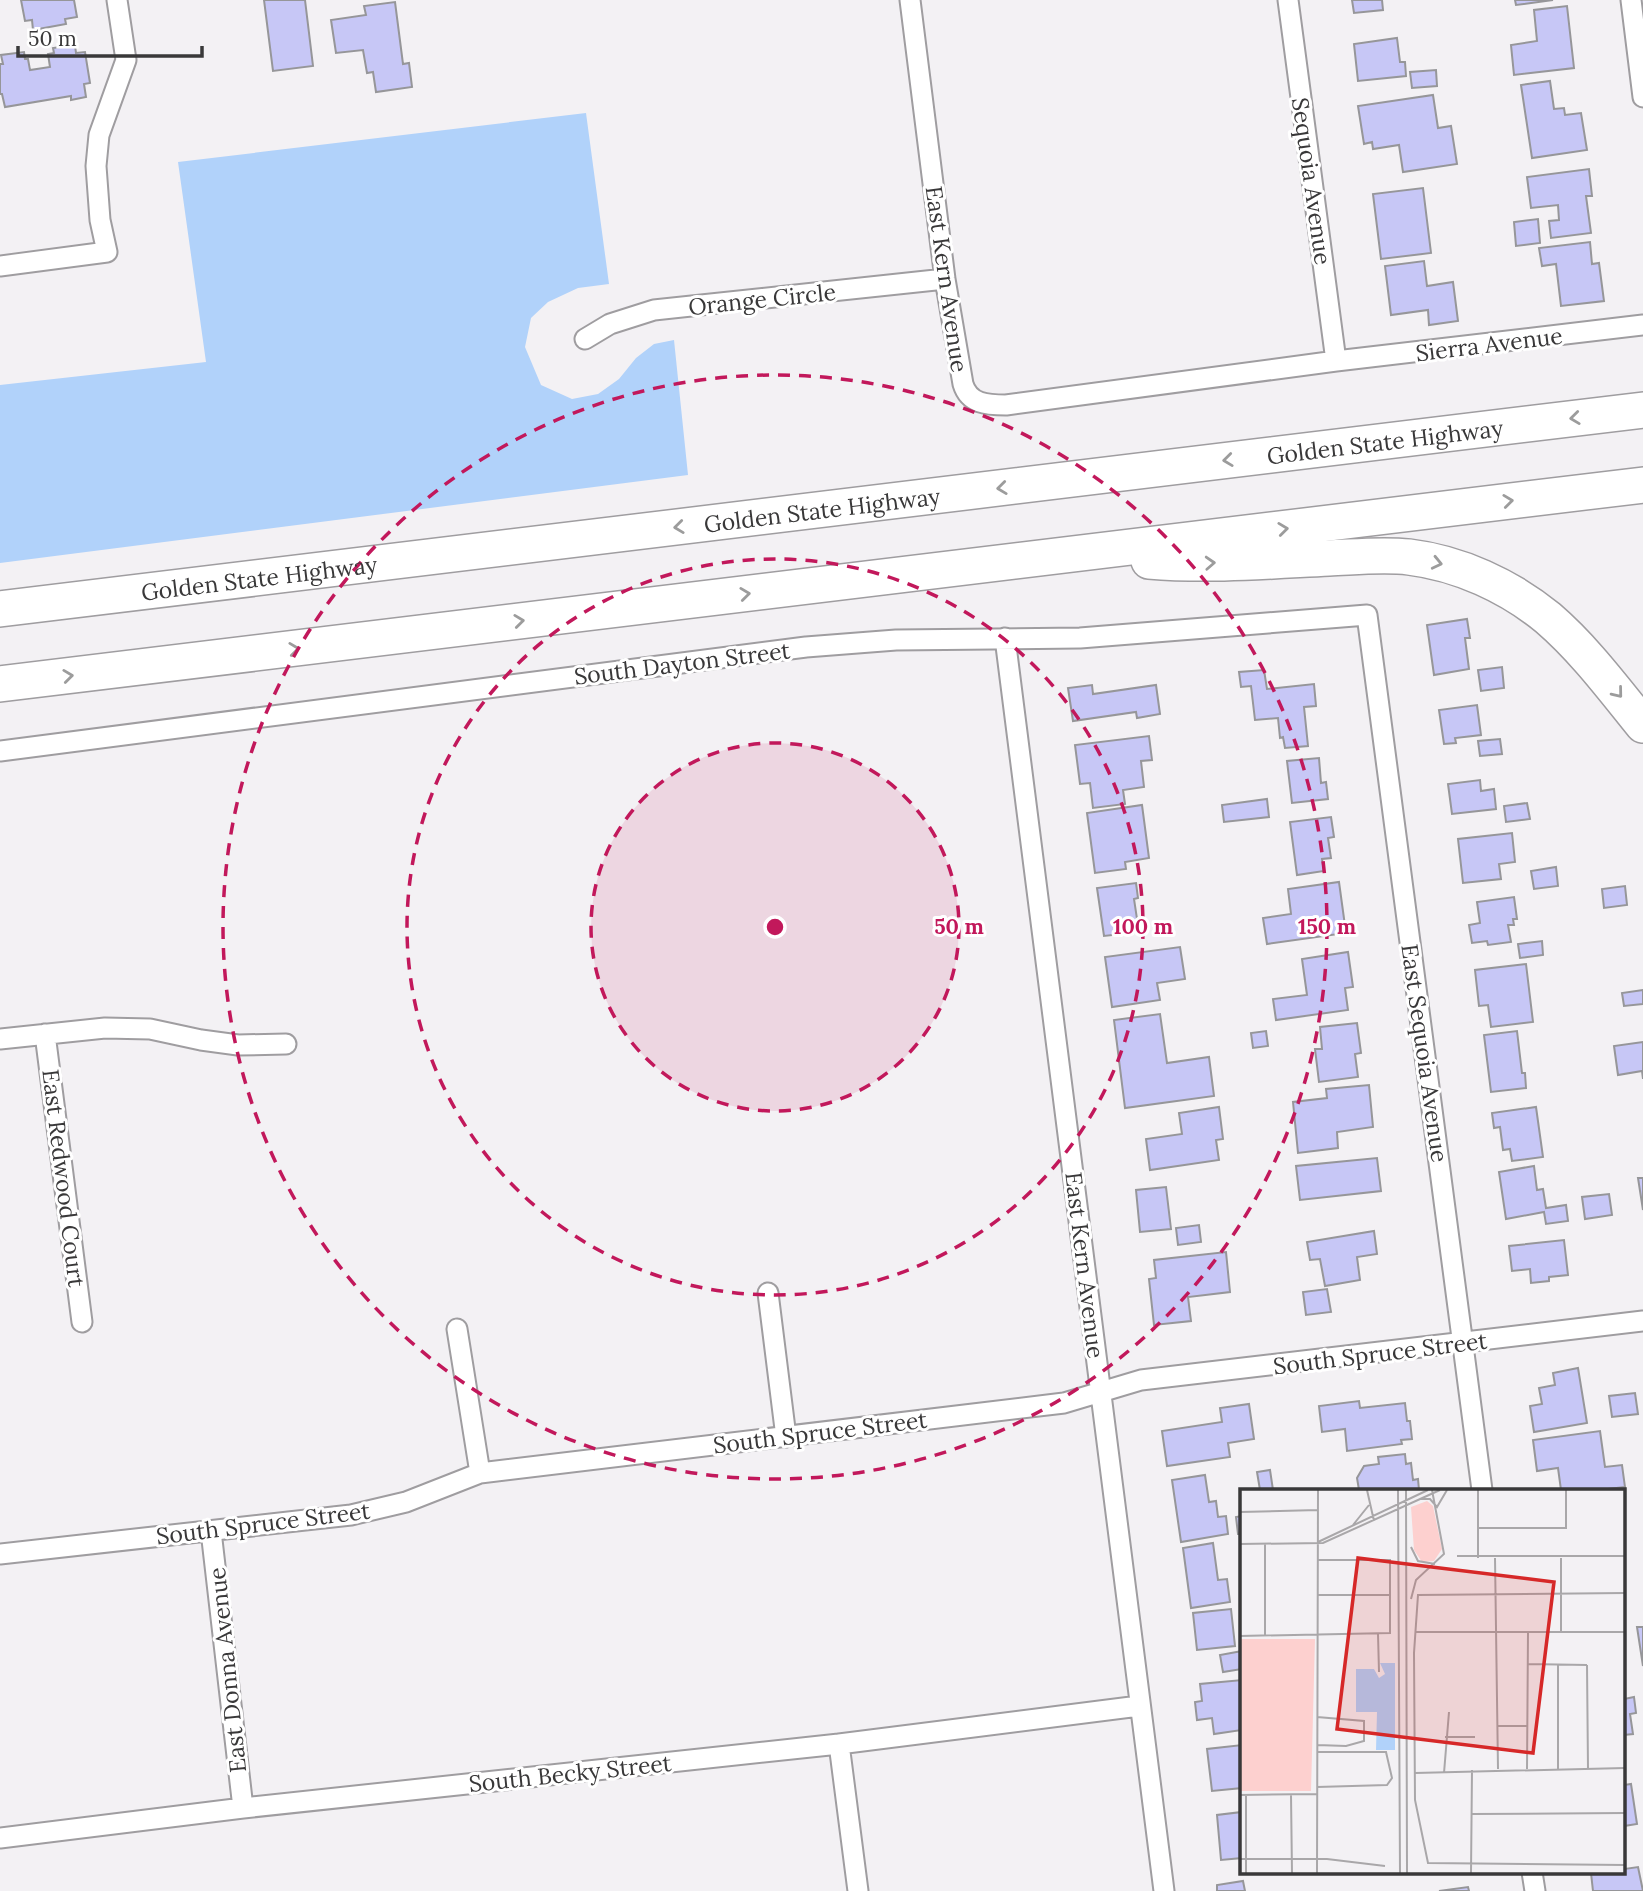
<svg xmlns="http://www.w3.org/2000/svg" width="1643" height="1891" viewBox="0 0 1643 1891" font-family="Lora,serif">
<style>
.water{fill:#b1d2fa}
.building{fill:#c7c7f6;stroke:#969699;stroke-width:2}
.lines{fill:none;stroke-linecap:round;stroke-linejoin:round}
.street-casing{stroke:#9f9da0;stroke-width:23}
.highway-casing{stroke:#9f9da0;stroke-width:38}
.street{stroke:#fff;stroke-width:19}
.highway{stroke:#fff;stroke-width:35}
.oneway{stroke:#9c9c9c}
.ring{fill:none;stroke:#c2185b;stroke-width:3.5;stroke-dasharray:12 9}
.labels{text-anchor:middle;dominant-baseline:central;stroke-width:6;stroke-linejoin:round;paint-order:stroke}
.street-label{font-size:23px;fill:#393839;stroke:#fff}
.inset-road{fill:none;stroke:#a9a7a9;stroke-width:2}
.view{fill:#d62828;fill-opacity:0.15;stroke:#d62828;stroke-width:3.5}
.inset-edge{fill:none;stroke:#393839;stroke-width:3.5}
.centre{fill:#c2185b;stroke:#fff;stroke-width:3.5}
.ring-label{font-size:21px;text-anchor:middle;font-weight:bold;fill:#c2185b;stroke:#fff;stroke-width:6;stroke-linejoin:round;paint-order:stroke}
</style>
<rect width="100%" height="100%" fill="#f3f1f4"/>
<path class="water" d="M586,113l23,171 -31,4 -30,14 -17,16 -6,29 16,38 31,14 26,-5 21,-15 17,-21 18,-14 20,-4 14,135 -688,88v-178l206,-23 -28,-200z"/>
<path class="building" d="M21,0h53l3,17 -12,2 1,5 -33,6 -1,-10 -7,1z
M264,0h41l8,66 -40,5z
M1352,0h30l1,10 -29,3z
M1515,0h38l-37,5z
M395,2l8,62 6,-1 3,24 -36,5 -3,-20 -6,1 -4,-23 -27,3 -5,-33 35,-5 -2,-9z
M1567,6l7,62 -60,7 -3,-30 26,-4 -3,-31z
M1397,38l3,24h5l1,14 -48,5 -4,-37z
M75,45l1,8 9,-1 5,31 -6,1 2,13 -15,3v-4l-66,11 -3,-13h-2v-30h3l-2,-9 23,-3 1,7h3l2,11 20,-3 -2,-13 6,-1 -1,-5z
M1436,70l1,16 -25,2 -2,-16z
M1550,81l4,28 10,-1 1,7 16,-2 6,37 -55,8 -11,-73z
M1433,95l5,33 13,-2 6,38 -54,8 -4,-27 -26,4 -1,-7 -8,2 -6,-38z
M1589,169l3,27h-6l5,37 -40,5 -2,-17 10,-1 -1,-15 -27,3 -4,-31z
M1423,188l8,65 -50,6 -8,-65z
M1538,219l2,24 -24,3 -2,-24z
M1590,242l2,22 7,-1 5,38 -43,5 -5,-42 -14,2 -3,-18z
M1424,261l3,25 26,-4 5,39 -29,4 -1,-15 -37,5 -6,-49z
M1467,619l3,19h-5l4,31 -35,6 -7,-50z
M1502,667l2,21 -23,3 -3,-21z
M1264,670l3,19 47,-5 2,22 -12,1 4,39 -23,2 -2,-11 -3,1 -2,-20 -23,2 -4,-34 -10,1 -2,-15z
M1092,685l1,9 63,-9 4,29 -23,4 -1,-6 -63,9 -5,-33z
M1477,705l4,30 -26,3 1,5 -12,1 -5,-34z
M1149,736l3,24 -11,1 3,26 -21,3 2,14 -32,4 -3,-25 -10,1 -5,-39z
M1500,739l2,15 -22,2 -2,-15z
M1319,758l2,25 5,-1 2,17 -36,4 -5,-42z
M1480,780l1,11 13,-2 2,20 -44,5 -4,-30z
M1267,799l2,18 -45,5 -2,-17z
M1527,803l3,16 -24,3 -2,-16z
M1142,805l7,53 -24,4 1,7 -31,4 -8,-60z
M1331,817l3,20 -6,1 3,20 -9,1 2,12 -27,4 -7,-53z
M1512,833l3,29 -16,2 2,15 -38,4 -5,-44z
M1556,867l2,19 -24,3 -3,-18z
M1339,882l7,51 -79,11 -4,-26 28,-4 -3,-25z
M1136,883l2,15 -4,1 5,33 -35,4 -7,-48z
M1625,886l2,19 -23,3 -2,-19z
M1514,897l3,22h-4l1,6h-6l3,17 -23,3 -1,-4 -15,2 -3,-18 11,-2 -3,-21z
M1542,941l1,14 -23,3 -2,-14z
M1180,947l5,32 -28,4 3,17 -48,7 -7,-50z
M1348,952l5,35 -8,1 3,22 -72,10 -3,-21 34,-4 -5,-36z
M1526,964l7,58 -42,5 -3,-22 -9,1 -4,-36z
M1643,990v14l-19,2 -2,-13z
M1160,1014l7,49 42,-6 5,39 -89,12 -11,-88z
M1357,1023l4,30 -6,1 3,23 -39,5 -4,-33h7l-2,-22z
M1266,1031l2,15 -15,2 -2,-15z
M1517,1031l5,42h3l1,15 -35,4 -7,-57z
M1643,1042v37l-1,-8 -24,4 -4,-29z
M1369,1085l4,42 -36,5 1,16 -40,5 -5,-51 34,-4 -1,-9z
M1219,1107l4,32 -7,1 3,20 -69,10 -4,-31 36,-5 -3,-21z
M1536,1107l7,50 -31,4 -2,-12 -7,1 -3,-23 -6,1 -2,-15z
M1377,1158l4,33 -81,9 -4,-34z
M1534,1166l3,24 6,-1 3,19 20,-3 2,16 -22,3 -2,-12 -38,7 -7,-47z
M1638,1178h5v32z
M1166,1187l5,42 -31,3 -4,-42z
M1609,1194l3,21 -27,4 -3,-22z
M1199,1225l2,17 -23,3 -2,-17z
M1374,1231l3,23 -20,3 3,23 -35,6 -5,-27 -10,1 -3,-18z
M1564,1240l4,35 -19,2v4l-18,2 -1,-14 -18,2 -3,-25z
M1226,1252l4,40 -42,5 3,24 -37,4 -5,-46 7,-1 -2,-18z
M1327,1289l4,23 -25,3 -3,-23z
M1578,1368l9,55 -53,9 -4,-26 12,-2 -3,-16 16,-3 -2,-12z
M1635,1393l3,21 -26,3 -3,-21z
M1359,1401l1,7 45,-5 2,18h3l2,18 -11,1 1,4 -55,7 -2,-22 -23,3 -3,-26z
M1249,1404l5,35 -26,4 2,14 -63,9 -5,-35 60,-9 -2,-14z
M1600,1431l5,36 17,-2 3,22 -26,3h-38l-3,-22 -21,3 -4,-31z
M1405,1454l1,10 5,-1 2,17 5,-1 1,11h-60l-2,-12 7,-12 15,-2 -1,-7z
M1270,1470l3,20h-13l-3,-18z
M1205,1475l4,27 7,-1 2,16 8,-1 2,18 -47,8 -9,-62z
M1242,1516v18h-4l-2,-17z
M1213,1543l5,37 9,-1 3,23 -39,6 -8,-60z
M1231,1609l4,37 -38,4 -4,-37z
M1637,1627h6v39z
M1242,1651v18l-19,3 -3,-17z
M1242,1680v50l-28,4 -2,-16 -15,2 -2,-18 7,-1 -2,-17z
M1634,1697l2,16 -6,1 3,20 -9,1v-36z
M1242,1745v43l-30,3 -5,-42z
M1631,1784l6,40 -13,2v-41z
M1242,1812v46l-21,2 -4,-45z
M1638,1867l5,24h-50l-2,-18 33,-1v-3z
M1243,1881l2,10h-28v-6z
M1468,1887l1,4h-30z"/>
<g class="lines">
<g class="street-casing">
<path id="street" d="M910,0l35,279 18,105c6,20 24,21 43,21l330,-44 307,-36
M1288,0l48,361
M1631,0l12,97
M0,266l107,-14 -7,-32 -4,-54 3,-31 27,-75 -9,-60
M585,339l25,-15 44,-14 291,-31
M1005,638l159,1253
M0,751l806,-104 90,-7 184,-2 287,-23 115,875
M45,1034l37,288
M0,1039l105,-11 45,1 51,11 37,5 48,-1
M768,1293l18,144
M457,1329l23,144
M211,1531l32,277
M0,1554l351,-39 55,-13 74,-29 584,-70 77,-23 502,-59
M839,1744l19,147
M0,1838l243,-30 596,-64 300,-38
M1532,1872l3,19"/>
</g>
<g class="highway-casing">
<g id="highway">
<path d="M1149,561c60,5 120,0 180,-3 26,-1 54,-4 80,-1 50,6 100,29 139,61 36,31 65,70 95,107"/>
<path id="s1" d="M0,609l1643,-199"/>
<path d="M0,684l1643,-199"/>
</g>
</g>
<use href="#street" class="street"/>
<use href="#highway" class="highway"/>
</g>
<defs><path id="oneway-chevron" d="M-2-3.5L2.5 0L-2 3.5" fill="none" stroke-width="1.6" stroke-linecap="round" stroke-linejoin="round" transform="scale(1.75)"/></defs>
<g class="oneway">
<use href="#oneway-chevron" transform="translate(1575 418) rotate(173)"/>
<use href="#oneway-chevron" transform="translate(1228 460) rotate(173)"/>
<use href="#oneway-chevron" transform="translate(1002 488) rotate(173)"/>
<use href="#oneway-chevron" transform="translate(1508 501) rotate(-7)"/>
<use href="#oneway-chevron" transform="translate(679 527) rotate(173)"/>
<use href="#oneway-chevron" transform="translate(1283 529) rotate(-7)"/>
<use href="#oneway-chevron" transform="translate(1210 563) rotate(-3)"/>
<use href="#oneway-chevron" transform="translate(1437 563) rotate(13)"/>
<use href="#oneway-chevron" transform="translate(745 594) rotate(-7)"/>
<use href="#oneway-chevron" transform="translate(519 621) rotate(-7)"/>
<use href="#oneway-chevron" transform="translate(294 649) rotate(-7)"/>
<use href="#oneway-chevron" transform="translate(68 676) rotate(-7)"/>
<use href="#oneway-chevron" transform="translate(1618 693) rotate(51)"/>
</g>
<circle cx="775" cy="927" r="184" fill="#c2185b" fill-opacity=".12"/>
<g class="ring">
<circle cx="775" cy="927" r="184"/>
<circle cx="775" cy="927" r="368"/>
<circle cx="775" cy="927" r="552"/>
</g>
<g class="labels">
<g class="street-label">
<text transform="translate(1312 181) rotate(82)">Sequoia Avenue</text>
<text transform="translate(947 279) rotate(82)">East Kern Avenue</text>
<text transform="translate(762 299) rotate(-6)">Orange Circle</text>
<text transform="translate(1489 344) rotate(-7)">Sierra Avenue</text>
<text stroke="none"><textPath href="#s1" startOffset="1395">Golden State Highway</textPath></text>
<text stroke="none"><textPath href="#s1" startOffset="828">Golden State Highway</textPath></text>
<text stroke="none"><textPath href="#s1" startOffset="261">Golden State Highway</textPath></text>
<text transform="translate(682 663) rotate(-7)">South Dayton Street</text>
<text transform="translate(1425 1053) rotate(82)">East Sequoia Avenue</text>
<text transform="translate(64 1178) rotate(83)">East Redwood Court</text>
<text transform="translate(1085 1265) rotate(83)">East Kern Avenue</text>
<text transform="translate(1380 1353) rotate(-7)">South Spruce Street</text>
<text transform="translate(820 1432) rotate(-7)">South Spruce Street</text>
<text transform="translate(263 1523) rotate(-7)">South Spruce Street</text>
<text transform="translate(227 1670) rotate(-96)">East Donna Avenue</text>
<text transform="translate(570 1773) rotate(-6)">South Becky Street</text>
</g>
</g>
<g transform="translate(1240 1489)">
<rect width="385" height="385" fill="#f3f1f4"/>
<path d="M187,12l6,5 9,43 -8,12 -12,1 -8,-12 -3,-43zM0,150h75l-4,152h-71z" fill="#fdd0cf"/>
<path d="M140,174h15v87h-19l1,-38h-21v-43h18l5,9 6,-4z" fill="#b1d2fa"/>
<path class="inset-road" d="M127,1l7,31M158,1l2,383M166,1l1,383M180,10h10l7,8 10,-17M0,23l78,-2M113,36l16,-20M238,39h88v-38M78,53l110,-52M0,55l83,-1 117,-53M25,55v92M171,58l7,14 17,3M217,67h168M238,69v-68M255,69l3,211M385,104l-207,2 -4,58 1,147 13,63 197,2M77,106h74M171,110l5,-19 28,-26 -12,-64M176,143h209M321,143v-74M138,145l1,38M0,147l150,-3v-73h-72M288,175l59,1M347,176l1,104M258,237h29M205,248h30M77,256l29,1 18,-5v-20l-47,-4M287,280l1,-137M318,280v-105M175,284l210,-5M204,284l5,-61M77,298l70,-2 5,-7 -6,-26h-69M0,306l77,-1M6,306v78M51,306l1,78M232,325l153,-1M0,370h87l58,7M77,384l1,-383M231,384l1,-103"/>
<path class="view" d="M118,69l196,24 -21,171 -196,-24z"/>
<rect width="385" height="385" class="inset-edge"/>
</g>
<circle cx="775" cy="927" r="10" class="centre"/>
<g class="ring-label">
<text x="959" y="934">50 m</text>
<text x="1143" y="934">100 m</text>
<text x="1327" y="934">150 m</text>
</g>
<path d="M18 46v10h184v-10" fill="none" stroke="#393839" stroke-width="3.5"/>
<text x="28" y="46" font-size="21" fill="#393839" stroke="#ffffff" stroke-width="5" paint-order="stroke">50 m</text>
</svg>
